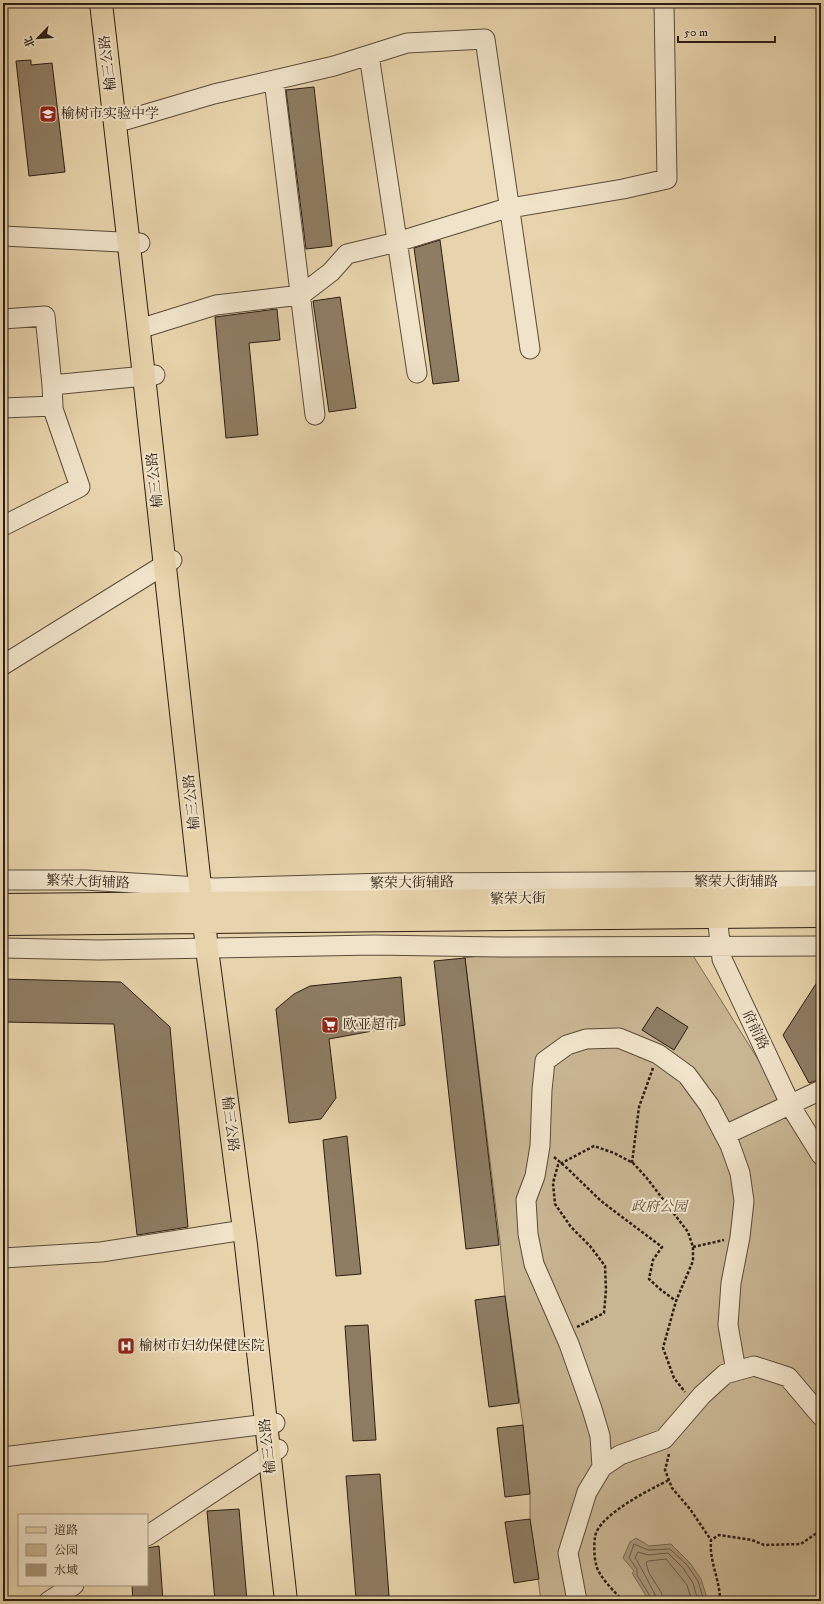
<svg xmlns="http://www.w3.org/2000/svg" width="824" height="1604" viewBox="0 0 824 1604" font-family="'IM FELL DW Pica','Noto Serif SC',serif">
<style>
.green{fill:#c8b592;stroke:#7a6a52}
.water{fill:#a89678;stroke:#766650}
.lines{fill:none;stroke-linecap:round;stroke-linejoin:round}
.shore{stroke:#6a5a46;stroke-width:1}
.building{fill:#8e7d63;stroke:#2c1e13}
.minor-casing{stroke:#5b4c39;stroke-width:21}
.major-casing{stroke:#2c1e13;stroke-width:24}
.path{stroke:#2c1e13;stroke-width:2.5;stroke-dasharray:3 2;stroke-linecap:butt}
.minor{stroke:#f0e3c9;stroke-width:19}
.major{stroke:#e8d4ac;stroke-width:22}
.labels{text-anchor:middle;dominant-baseline:central;stroke-width:4;stroke-linejoin:round;paint-order:stroke}
.street-label{font-size:14px;fill:#2c1e13;stroke:#f0e3c9}
.poi-label{font-size:14px;fill:#2c1e13;stroke:#f0e3c9;text-anchor:start}
.park-label{font-size:14px;font-style:italic;fill:#5b4b39;stroke:#f0e3c9}
</style>
<rect width="100%" height="100%" fill="#e8d4ac"/>
<filter id="stains"><feTurbulence type="fractalNoise" baseFrequency=".005" numOctaves="4"/><feColorMatrix values="0 0 0 0 .2 0 0 0 0 .09 0 0 0 0 .02 0 0 0 .5 -.17"/></filter>
<radialGradient id="worn" r=".72"><stop offset=".6" stop-color="#630" stop-opacity="0"/><stop offset="1" stop-color="#630" stop-opacity=".3"/></radialGradient>
<path class="green" d="M496,954h196l129,206v441h-280l-11,-82v-25l-7,-69 -18,-129 -5,-54 -35,-284h-2z"/>
<path class="water" d="M636,1538l13,8 22,-2 19,19 11,16 7,22h-57l-3,-2 -16,-26 2,-2 -11,-13 7,-16z"/>
<g class="lines">
<path class="shore" d="M653,1601l-16,-26v-6l-8,-11 5,-14 14,6 22,-1 17,16 11,16 6,20
M658,1601c-1,-3 -20,-40 -23,-43l3,-6 10,3 20,-2 15,15 10,15 5,18
M664,1601l-3,-9 -12,-19 -3,-10 2,-2 18,-2 21,26 5,16"/>
</g>
<path class="building" d="M31,60v5l21,-2 13,109 -36,4 -13,-115z
M314,87l18,159 -26,3 -20,-159z
M440,240l19,141 -26,3 -19,-136z
M340,297l16,111 -27,4 -16,-111z
M277,309l3,31 -31,3 9,92 -32,3 -11,-121z
M465,958l34,287 -33,4 -32,-288z
M821,976v103l-12,4 -26,-48z
M401,977l4,48 -76,14 7,59 -15,21 -32,4 -13,-114 18,-15 16,-8z
M3,979l118,3 49,45 18,200 -51,8 -23,-211 -111,-2z
M657,1007l31,20 -14,23 -32,-20z
M347,1136l14,138 -25,2 -13,-136z
M505,1296l14,107 -30,4 -14,-107z
M368,1325l8,115 -23,1 -8,-115z
M523,1425l7,69 -25,3 -8,-69z
M380,1474l9,122 -33,3 -10,-123z
M239,1509l8,92h-32l-8,-90z
M530,1519l9,60 -25,4 -9,-61z
M159,1546l4,55h-30l-1,-16h15v-37z"/>
<g class="lines">
<g class="minor-casing">
<path id="minor" d="M369,55l48,318
M274,80l41,335
M126,120l88,-26 120,-28 73,-23 78,-4 45,310
M3,236l137,7
M3,319l42,-3 7,69
M139,329l77,-24 85,-10 30,-23 16,-18 50,-12 107,-33 119,-20 44,-10 -3,-176
M3,408l50,-2 -1,-21 103,-10
M3,526l77,-39 -28,-81
M3,665l169,-105
M3,880h82l130,8 172,-5 434,-2
M717,902v14l5,43 71,151 28,45
M3,948l96,2 275,-5 126,2 321,-1
M725,1135l96,-45
M3,1258l98,-6 143,-22
M3,1457l272,-34
M602,1467l-2,-31 -8,-27 -23,-65 -35,-80 -6,-30 -2,-34 9,-24 5,-30 2,-56 3,-29 22,-16 19,-6 33,-1 39,16 29,21 22,30 21,40 10,28 4,28 -4,36 -9,46 -3,42 8,46
M147,1536l131,-87
M49,1601l25,-16
M577,1601l-9,-48 19,-61 15,-25 18,-12 44,-16 38,-44 23,-21 29,-8 34,11 33,39"/>
</g>
<g class="major-casing">
<path id="major" d="M101,3l43,373 63,573 39,296 40,356
M3,905l818,-8
M3,924l818,-8"/>
</g>
<path class="path" d="M554,1157l13,11 34,33 61,46 -9,13 -4,19 12,11 15,11
M632,1163l7,-56 14,-39
M693,1247l31,-7
M577,1327l27,-14 2,-23 -1,-24 -15,-20 -19,-19 -16,-23 -2,-21 5,-18 36,-19 20,7 19,10 13,14 42,55 5,15v14l-17,40 -13,47 11,30 11,14
M669,1454l-4,16 7,18 18,21 21,31
M623,1601c-8,-9 -25,-25 -27,-37 -2,-7 -2,-20 -1,-27 3,-22 56,-48 74,-57
M720,1601c0,-22 -11,-39 -9,-61l8,-5 33,5 12,5 37,-1 20,-14"/>
<use href="#minor" class="minor"/>
<use href="#major" class="major"/>
</g>
<defs>
<g id="school-square" transform="scale(0.9)"><rect x="-9" y="-9" width="18" height="18" rx="4" fill="#8f2418" stroke="#f0e3c9"/><path d="M0-5L7-2L0 1L-7-2ZM-4 1L0 2.5L4 1V4Q0 6-4 4Z" fill="#fff"/></g>
<g id="supermarket-square" transform="scale(0.9)"><rect x="-9" y="-9" width="18" height="18" rx="4" fill="#8f2418" stroke="#f0e3c9"/><path d="M-6-5.5h2.5l.6 2H6L4.5 2H-2.5L-4.4-4H-6ZM-1.5 3.2a1.3 1.3 0 1 0 .1 0ZM3 3.2a1.3 1.3 0 1 0 .1 0Z" fill="#fff"/></g>
<g id="hospital-square" transform="scale(0.9)"><rect x="-9" y="-9" width="18" height="18" rx="4" fill="#8f2418" stroke="#f0e3c9"/><path d="M-5-5h3v3.5h4V-5h3V5h-3V1.5h-4V5h-3Z" fill="#fff"/></g>
</defs>
<g fill-rule="evenodd">
<use href="#school-square" x="48" y="114"/>
<use href="#supermarket-square" x="330" y="1025"/>
<use href="#hospital-square" x="126" y="1346"/>
</g>
<g class="labels">
<g class="street-label">
<text transform="translate(108 63) rotate(-97)">榆三公路</text>
<text transform="translate(155 480) rotate(-96)">榆三公路</text>
<text transform="translate(192 802) rotate(-96)">榆三公路</text>
<text transform="translate(88 882) rotate(2)">繁荣大街辅路</text>
<text x="736" y="882">繁荣大街辅路</text>
<text transform="translate(412 883) rotate(-1)">繁荣大街辅路</text>
<text transform="translate(518 899) rotate(-1)">繁荣大街</text>
<text transform="translate(755 1030) rotate(64)">府前路</text>
<text transform="translate(230 1124) rotate(83)">榆三公路</text>
<text transform="translate(268 1446) rotate(-96)">榆三公路</text>
</g>
<g class="poi-label">
<text x="61" y="114">榆树市实验中学</text>
<text x="343" y="1025">欧亚超市</text>
<text x="139" y="1346">榆树市妇幼保健医院</text>
</g>
<g class="park-label">
<text x="659" y="1207">政府公园</text>
</g>
</g>
<rect width="824" height="1604" fill="none" stroke="#e8d4ac" stroke-width="16"/>
<rect x="4" y="4" width="816" height="1596" fill="none" stroke="#2c1e13" stroke-width="2"/>
<rect x="8" y="8" width="808" height="1588" fill="none" stroke="#2c1e13"/>
<rect x="18" y="1514" width="130" height="72" fill="#f0e3c9" stroke="#a29480"/>
<rect x="26" y="1527" width="20" height="6" fill="#e8d4ac" stroke="#a29480"/>
<text x="54" y="1534" font-size="12" fill="#2c1e13">道路</text>
<rect x="26" y="1544" width="20" height="12" fill="#c8b592" stroke="#a29480"/>
<text x="54" y="1554" font-size="12" fill="#2c1e13">公园</text>
<rect x="26" y="1564" width="20" height="12" fill="#a89678" stroke="#a29480"/>
<text x="54" y="1574" font-size="12" fill="#2c1e13">水域</text>
<g transform="translate(38 38) rotate(245)" stroke="#f0e3c9" stroke-width="3" paint-order="stroke">
<path d="M0-3L7 15L0 10L-7 15Z" fill="#2c1e13"/>
<text y="-6" font-size="11" font-weight="bold" text-anchor="middle" fill="#2c1e13">北</text>
</g>
<path d="M678 36v6h97v-6" fill="none" stroke="#2c1e13" stroke-width="2"/>
<text x="684" y="36" font-size="12" fill="#2c1e13" stroke="#f0e3c9" stroke-width="3" paint-order="stroke">50 m</text>
<rect width="100%" height="100%" filter="url(#stains)"/>
<rect width="100%" height="100%" fill="url(#worn)"/>
</svg>
